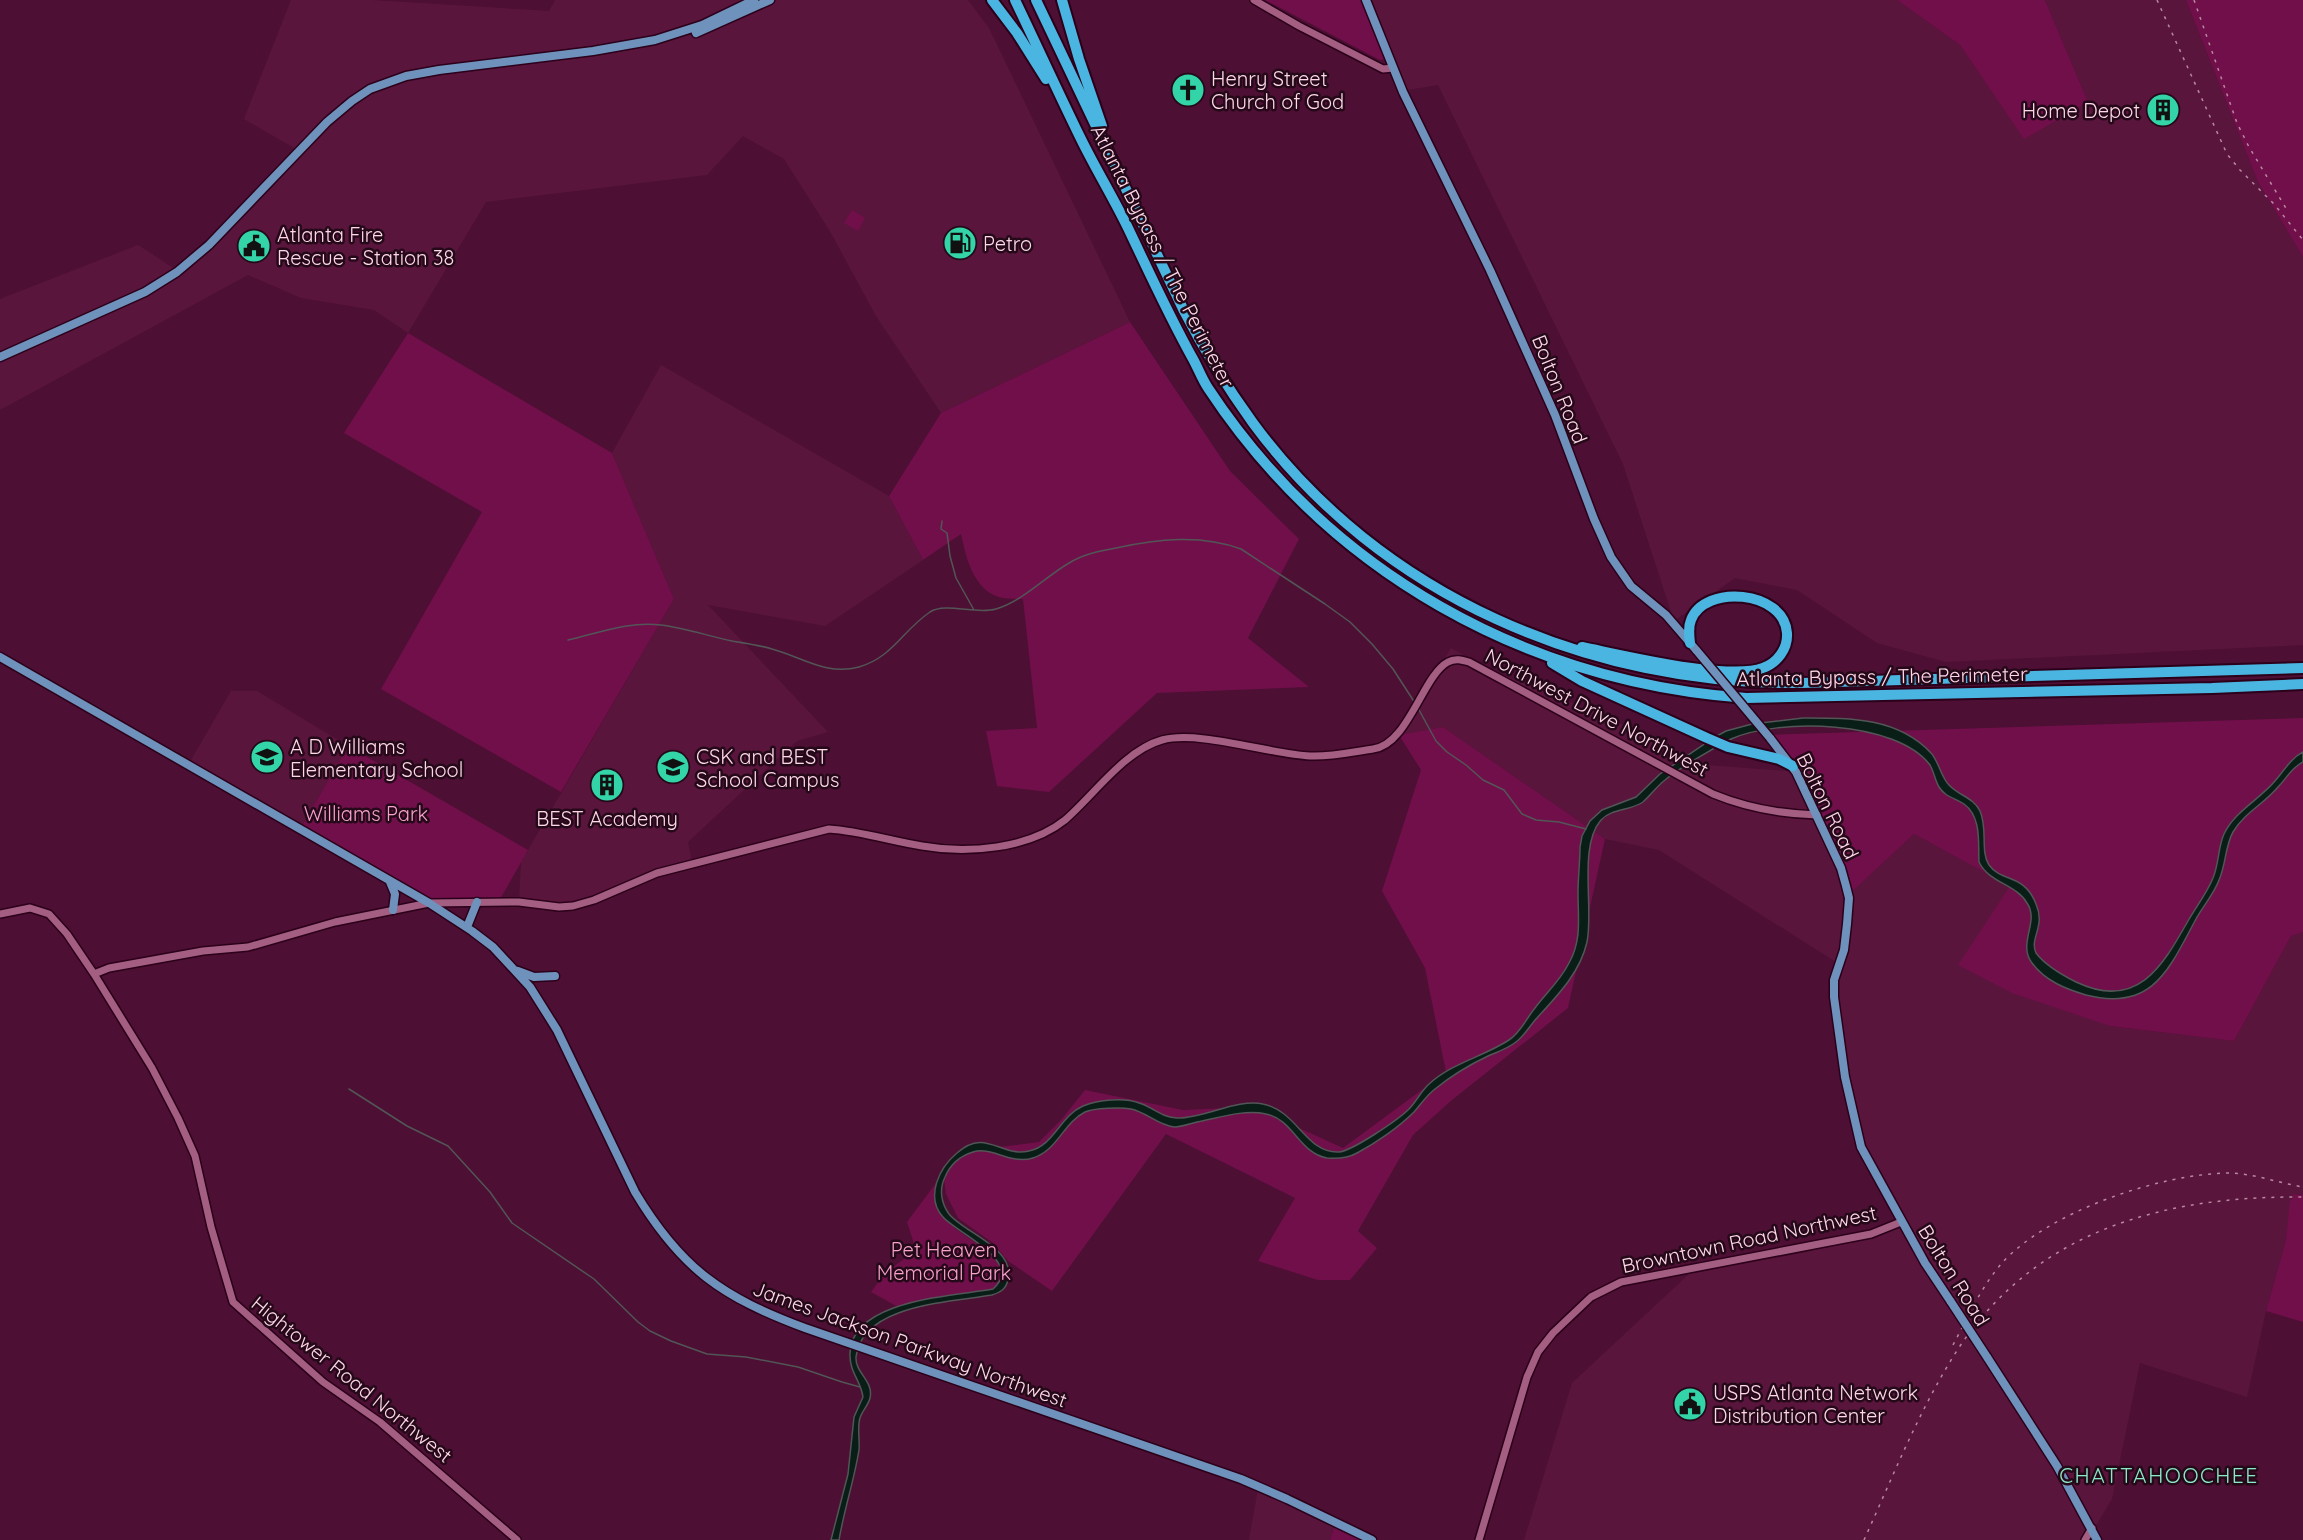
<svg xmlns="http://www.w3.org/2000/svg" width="2303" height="1540" viewBox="0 0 2303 1540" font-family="Quicksand,sans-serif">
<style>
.built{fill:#5a153d}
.green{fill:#710f4b}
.water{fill:#081e17;stroke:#525656;stroke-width:1.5}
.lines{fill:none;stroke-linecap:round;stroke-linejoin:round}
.stream{stroke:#525656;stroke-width:1.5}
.minor-casing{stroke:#2c001a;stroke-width:10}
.major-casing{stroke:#2c001a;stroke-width:11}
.highway-casing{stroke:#2c001a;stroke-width:14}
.minor{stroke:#a35e81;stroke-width:7}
.major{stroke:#6e92bb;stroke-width:8}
.highway{stroke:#4bb5e2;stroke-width:10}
.rail{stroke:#b988a1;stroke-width:1.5;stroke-dasharray:3 6;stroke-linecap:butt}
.major-bridge-casing{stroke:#2c001a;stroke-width:11;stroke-linecap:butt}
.major-bridge{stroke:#6e92bb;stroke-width:8}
.labels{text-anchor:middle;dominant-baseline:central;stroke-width:5;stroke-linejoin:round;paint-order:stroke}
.poi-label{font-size:20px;fill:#ffd7e9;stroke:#240918;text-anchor:start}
.street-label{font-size:20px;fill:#ffd7e9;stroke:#240918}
.park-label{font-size:20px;fill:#f7a1cb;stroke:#240918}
.neighbourhood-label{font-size:21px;letter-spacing:1.5px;fill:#8ce8c8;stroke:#240918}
</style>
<rect width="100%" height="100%" fill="#4d0f33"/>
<path class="built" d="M291,0h81l177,11 6,-11h413l21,28 141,294 -189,91 -65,-97 -45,-83 -47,-74 -41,-23 -36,39 -221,27 -78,131 -34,-23 -73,-12 -53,-23 -248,135v-111l138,-54 37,24 49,-45 72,-75 -52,-30z
M1367,0h530l63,45 64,93 64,-36 -43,-102h141l72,182 45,75v388l-357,17 -69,-19 -80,-53 -62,-12 -61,43 -51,-157 -185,-379 -36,6z
M661,365l228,131 34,64 -98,66 -117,-21 120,127 -31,9 -109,101 4,21 -119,43 -54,-4 2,-40 153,-263 -62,-146z
M1451,648l35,20 117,47 104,50 93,7 46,124 68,-62 97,52 -52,79 151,61 124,15 57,-105 12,-4v263l-10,-1 -7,46 -20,71 -19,86 -107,-34 -28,136 -25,41h-563l48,-157 117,-109 118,-22 89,-33 -41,-80 -16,-99v-76l-180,-114 -54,-11 -162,-112 -44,8z
M231,691h26l91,55 -49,85 -112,-64z
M1259,1483l77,38 -6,19h-81z"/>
<path class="green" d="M1265,0h96l23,59 -4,1z
M1897,0h148l43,102 -64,37 -64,-94z
M2186,0h117v257l-45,-75z
M852,210l13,8 -7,13 -14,-8z
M1130,322l100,149 69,68 -51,99 61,49 -152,6 -108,99 -52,-6 -11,-55 51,-3 -14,-129c-7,0 -17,0 -24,-2 -26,-8 -33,-40 -38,-63l-38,26 -34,-64 52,-83z
M408,333l204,120 62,146 -113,193 -180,-103 101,-177 -138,-79z
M2303,718v214l-12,4 -57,105 -124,-15 -98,-33 -54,-28 52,-79 -96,-52 -68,63 -46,-125 -36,-37z
M1443,727l162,112 -37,169 -116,92 -39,35 -55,96 19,17 -27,32h-32l-60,-19 37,-63 -129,-64 -114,157 -44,-30 -15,-18 -35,-25 -12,-24 -3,-21 24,-22 72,-9 22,-22 24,-30 98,20 70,-3 90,41 103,-76 -21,-104 -43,-77 39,-121 -22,-35z
M348,746l180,104 -29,51 -69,2 -131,-72z
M936,1183c-1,11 7,31 14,40 13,17 75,38 44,66 -33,6 -64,6 -96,18l-27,-15 14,-19 27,-20 2,-9 -7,-22z
M2293,1194l10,1v127l-37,-11 20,-71 4,-40h2z
M1336,1521l34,19h-40z"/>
<path class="water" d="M1803,718c46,0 94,-1 128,35 8,9 10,24 18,32 10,11 24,12 31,26 8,18 0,40 9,54 13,18 35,8 47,39 10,23 -7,34 0,49 9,12 26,22 40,29 61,29 86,-15 112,-61 8,-14 19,-28 25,-43 6,-14 5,-31 11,-44 11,-23 35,-34 51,-53 9,-10 15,-22 28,-29v10c-12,6 -16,16 -25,25 -14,17 -34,26 -45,45 -8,14 -7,33 -14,48 -5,14 -16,26 -23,39 -27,50 -43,93 -110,76 -20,-6 -41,-14 -54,-32 -15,-20 8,-41 -5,-60 -11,-19 -38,-20 -48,-41 -1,-18 3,-45 -15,-58 -9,-6 -19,-7 -25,-17 -4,-7 -5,-15 -9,-22 -34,-45 -152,-47 -199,-26 -17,9 -52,29 -66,41 -8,6 -14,15 -22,22 -13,9 -31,6 -42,18 -23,26 -7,89 -14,122 -7,31 -30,54 -51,77 -7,8 -12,17 -20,23 -9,7 -19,10 -28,14 -19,9 -37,20 -53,33 -9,7 -14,15 -21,23 -15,15 -38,31 -57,41 -9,5 -20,6 -30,5 -28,-5 -34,-39 -61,-44 -22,-5 -48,4 -69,8 -8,2 -15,5 -23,5 -16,-2 -28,-15 -43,-18 -10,-2 -37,-1 -46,3 -22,11 -27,38 -52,46 -23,7 -41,-12 -60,-6 -13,4 -23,13 -28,25 -6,12 -4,26 4,37 15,19 67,34 59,66 -2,9 -7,12 -16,15 -40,7 -130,9 -136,62 -1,16 18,24 14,41 -2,8 -8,13 -10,20 -3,9 0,23 -1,32 -5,31 -15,60 -20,90h-8l17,-66 6,-57 9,-20c-2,-16 -14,-25 -13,-44 2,-54 106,-57 143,-64 32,-28 -35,-55 -50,-72 -18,-20 -4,-49 14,-64 29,-26 44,5 72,-2 25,-5 31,-35 54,-45 15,-6 41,-9 56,-3 14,4 23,15 38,15 25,1 61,-20 86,-14 35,7 43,50 76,48 13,-1 59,-32 70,-43 7,-7 11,-16 19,-24 23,-22 55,-28 81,-45 12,-8 17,-21 26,-32 11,-15 25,-27 34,-45 13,-23 9,-45 9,-70 0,-15 2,-31 2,-46l2,-11 8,-15 12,-11 34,-13 24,-23 55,-37 11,-6 26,-7z"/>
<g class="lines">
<path class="stream" d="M942,521l-1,8 6,4 3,23 6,22 18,32
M568,640c31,-7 60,-19 93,-15 24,3 47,11 71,16 13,2 27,4 40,8 30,8 54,27 87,18 34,-10 43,-36 71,-55 16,-10 46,3 66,-3 27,-8 49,-32 73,-46 14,-9 31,-12 47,-15 41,-9 85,-14 125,1l84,55 25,18 22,22 21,25 22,34
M1418,708l18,33 11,11 19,13 17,15 21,10 18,24 14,6 23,2 27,7
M349,1089l58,37 41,20 42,46 22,31 82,56 44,43 12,9 21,10 36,13 39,3 52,10 44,15 18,5"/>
<g class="minor-casing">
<path id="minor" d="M1254,0l45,26 84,43 10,-1
M0,914l30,-6 19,6 18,20 27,40 58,94 26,50 17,38 16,71 22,75 90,80 57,40 137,118
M94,974l15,-6 94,-17 45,-4 87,-25 94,-19 90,-1 40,5 14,-1 21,-6 63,-27 172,-44c31,2 62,12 93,17 45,8 107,3 143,-26 28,-24 60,-70 97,-80 37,-10 107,14 148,16 21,1 42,-4 63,-7 35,-4 50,-74 75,-87 7,-4 14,-2 21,0l244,132c34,14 67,20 104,21
M1479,1540l48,-163 11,-25 15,-19 38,-36 30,-15 250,-48 30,-12
M2085,1540l7,-12"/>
</g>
<g class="major-casing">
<path id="major" d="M1366,0l37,92 87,178 65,145 39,104 17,38 20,29 35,29 31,36
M696,33l74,-33
M0,357l145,-65 32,-20 32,-27 118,-123 25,-21 18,-12 36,-13 33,-6 154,-19 62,-11 47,-15 52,-25
M0,657l429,246 43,28 21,16 37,40 27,43 78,162c46,77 87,105 170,136l436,151 46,20 85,41
M1770,738l26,34 45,96 5,18 3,12 -2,26 -3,26 -10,30v17l11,80 16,70 64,116 26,39
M390,882l5,12 -2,16
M467,927l10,-25
M518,971l16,6 21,-1
M1987,1357l70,109 40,74"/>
</g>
<g class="highway-casing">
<path id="highway" d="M992,0l25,33 29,46
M1015,0c22,46 43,92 65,137 15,31 33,60 48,91 21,44 41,88 65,131 5,9 9,20 15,29 122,185 318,294 538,310l466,-10 91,-4
M1036,0l148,311c20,39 43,76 69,112 127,173 338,263 549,260l501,-15
M1062,0l17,59 23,67
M1582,647c40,8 146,34 181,21 14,-5 25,-19 24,-35 -3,-43 -83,-49 -96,-13 -3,7 -2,15 -1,23
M1552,663l30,18 125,57 21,9 51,12 14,7"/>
</g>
<use href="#minor" class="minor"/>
<use href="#major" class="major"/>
<use href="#highway" class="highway"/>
<path class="rail" d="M2157,0l70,154 13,16 34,34 29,36
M2194,0l43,123 12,24 38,63
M1953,1345c15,-28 28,-58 49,-82 47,-52 160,-90 229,-90 24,1 48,10 72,14
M1864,1540c29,-64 56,-132 94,-191 80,-121 209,-153 345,-152"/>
<g class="major-bridge-casing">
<path id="major-bridge" d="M1697,651l73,87
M1951,1302l36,55"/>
</g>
<use href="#major-bridge" class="major-bridge"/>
</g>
<defs>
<g id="church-disc" transform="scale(1.725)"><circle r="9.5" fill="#33d4a8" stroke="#240918"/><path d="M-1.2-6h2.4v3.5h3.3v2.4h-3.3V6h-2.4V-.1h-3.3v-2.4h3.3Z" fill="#111"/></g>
<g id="building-disc" transform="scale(1.725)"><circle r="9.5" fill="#33d4a8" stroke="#240918"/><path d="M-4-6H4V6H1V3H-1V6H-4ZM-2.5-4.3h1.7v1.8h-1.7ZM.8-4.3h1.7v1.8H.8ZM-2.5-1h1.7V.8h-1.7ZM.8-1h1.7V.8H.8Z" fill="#111"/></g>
<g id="fuel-disc" transform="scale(1.725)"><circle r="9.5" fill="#33d4a8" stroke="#240918"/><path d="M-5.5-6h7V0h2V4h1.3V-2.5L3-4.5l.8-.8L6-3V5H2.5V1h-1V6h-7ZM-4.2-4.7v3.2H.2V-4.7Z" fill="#111"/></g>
<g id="civic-disc" transform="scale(1.725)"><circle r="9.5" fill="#33d4a8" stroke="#240918"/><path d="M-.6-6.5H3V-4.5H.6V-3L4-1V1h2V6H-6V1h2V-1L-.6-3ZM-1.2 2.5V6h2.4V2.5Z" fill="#111"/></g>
<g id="school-disc" transform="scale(1.725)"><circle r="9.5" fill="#33d4a8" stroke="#240918"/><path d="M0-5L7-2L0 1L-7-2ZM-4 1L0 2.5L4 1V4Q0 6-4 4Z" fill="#111"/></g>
</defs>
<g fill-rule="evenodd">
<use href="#church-disc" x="1188" y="90"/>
<use href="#building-disc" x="2163" y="110"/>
<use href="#fuel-disc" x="960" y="243"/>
<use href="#civic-disc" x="254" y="246"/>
<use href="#school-disc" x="267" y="757"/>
<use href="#school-disc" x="673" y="767"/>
<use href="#building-disc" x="607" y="785"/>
<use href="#civic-disc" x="1690" y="1404"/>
</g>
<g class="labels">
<g class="poi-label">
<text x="1211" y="78">Henry Street<tspan x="1211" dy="23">Church of God</tspan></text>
<text x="2140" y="110" text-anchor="end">Home Depot</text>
<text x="277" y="234">Atlanta Fire<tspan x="277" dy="23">Rescue - Station 38</tspan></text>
<text x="983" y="243">Petro</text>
<text x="290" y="746">A D Williams<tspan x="290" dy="23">Elementary School</tspan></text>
<text x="696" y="756">CSK and BEST<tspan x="696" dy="23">School Campus</tspan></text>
<text x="607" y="818" text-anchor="middle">BEST Academy</text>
<text x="1713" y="1392">USPS Atlanta Network<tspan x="1713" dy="23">Distribution Center</tspan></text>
</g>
<g class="street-label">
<text transform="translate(1163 256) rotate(63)">Atlanta Bypass / The Perimeter</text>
<text transform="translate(1560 389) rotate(68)">Bolton Road</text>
<text transform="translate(1882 676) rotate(-1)">Atlanta Bypass / The Perimeter</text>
<text transform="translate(1597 712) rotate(28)">Northwest Drive Northwest</text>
<text transform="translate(1828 806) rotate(64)">Bolton Road</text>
<text transform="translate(1749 1239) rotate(-12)">Browntown Road Northwest</text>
<text transform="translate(1954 1275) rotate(58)">Bolton Road</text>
<text transform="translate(910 1344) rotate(20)">James Jackson Parkway Northwest</text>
<text transform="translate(352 1379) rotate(39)">Hightower Road Northwest</text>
</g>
<g class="park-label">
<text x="366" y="813">Williams Park</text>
<text x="944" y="1249">Pet Heaven<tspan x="944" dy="23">Memorial Park</tspan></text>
</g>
<g class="neighbourhood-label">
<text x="2159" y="1475">CHATTAHOOCHEE</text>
</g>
</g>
</svg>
